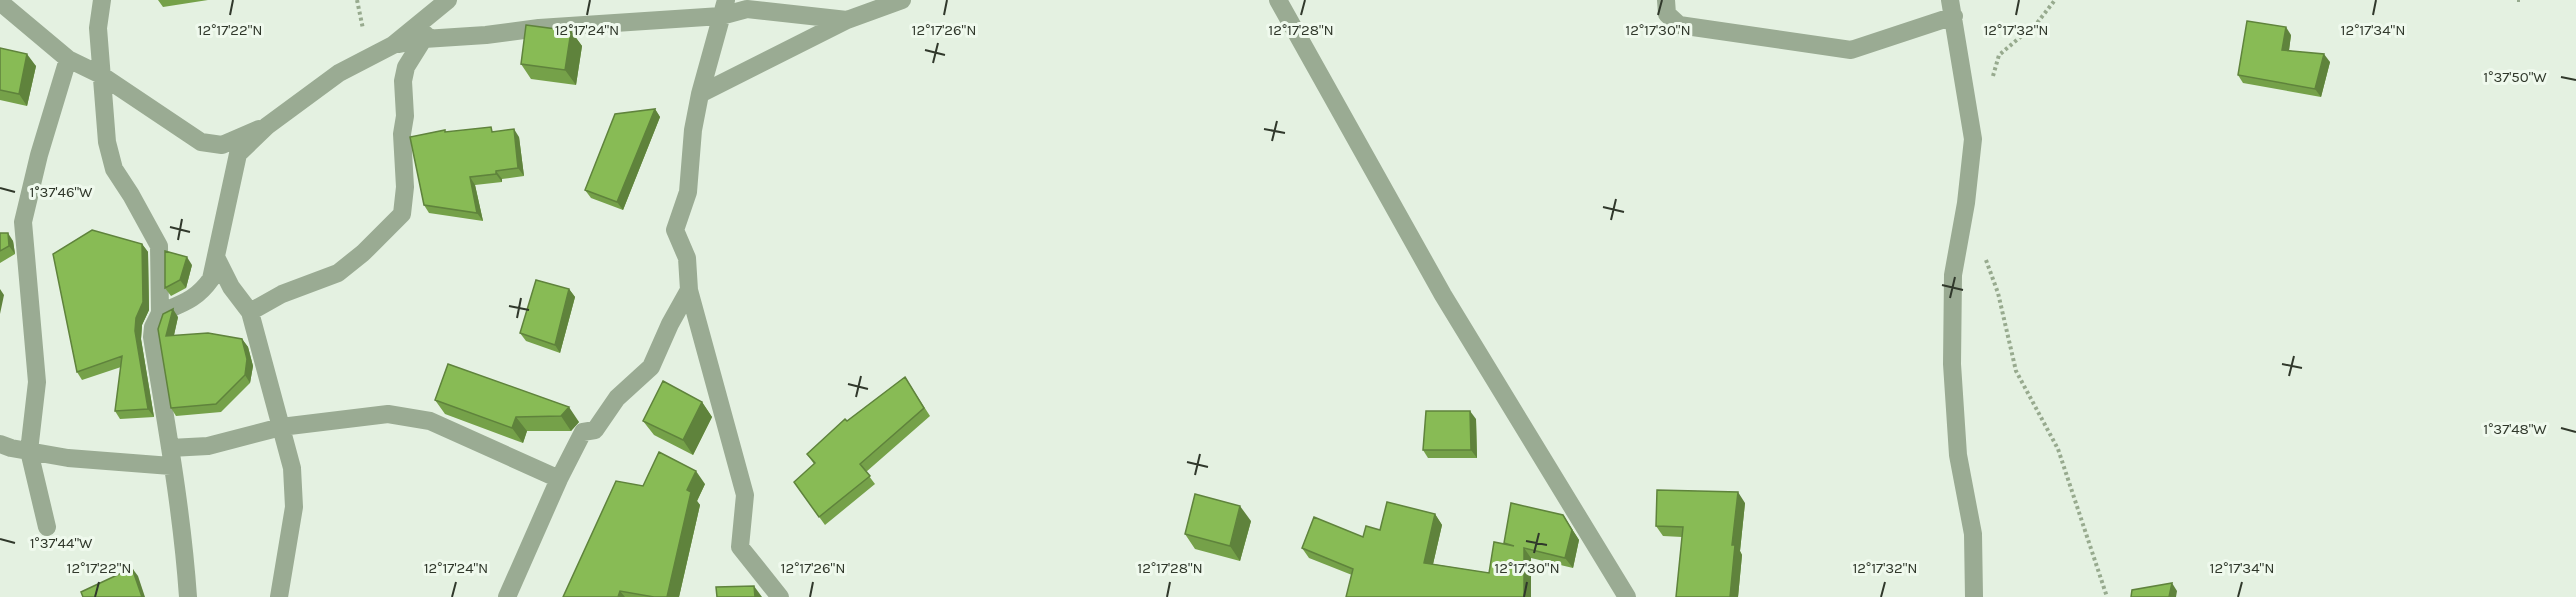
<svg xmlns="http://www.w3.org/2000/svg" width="2576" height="597" viewBox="0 0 2576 597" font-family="Karla,sans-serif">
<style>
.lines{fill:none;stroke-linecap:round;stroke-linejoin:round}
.path{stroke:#97aa8e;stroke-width:4;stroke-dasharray:3 3;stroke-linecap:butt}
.minor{stroke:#9aab93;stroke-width:18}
.wall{fill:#75a149}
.shaded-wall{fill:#5f833c}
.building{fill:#8b5;stroke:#5f833c;stroke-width:1.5}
.ticks{fill:none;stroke:#30382b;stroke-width:2}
.ticks-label{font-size:15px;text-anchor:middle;fill:#30382b;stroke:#eff9ed;stroke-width:6;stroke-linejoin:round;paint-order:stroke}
</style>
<rect width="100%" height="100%" fill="#e4f1e1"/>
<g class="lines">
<path class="path" d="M357,0l6,29
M2517,0h6
M1993,76l6,-21 38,-32 18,-23
M1986,260l12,33 18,78 42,78 49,148"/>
<path class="minor" d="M102,0l-4,28 9,114 7,27 17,26 28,51 1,67
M1278,0l165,295 184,302
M1666,0l1,14 12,11 172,25 103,-34
M1950,0l23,139 -7,64 -13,72 -1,89 6,91 15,79 1,63
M0,2l68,57 33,16 100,67 21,3 37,-16
M399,44l25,-5 62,-4 53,-7 182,-12 26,-7 100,11
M700,94l147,-74 55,-20
M217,259l14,28 19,25 42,156 2,39 -15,90
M689,290l56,205 -5,52 40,50
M250,312l32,-18 56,-21 25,-20 39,-39 3,-27 -3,-53 3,-18 -2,-35 3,-14 20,-32
M0,444l11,4 57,10 103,8
M170,448l38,-2 73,-19 107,-13 42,7 129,58
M47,527l-18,-76 8,-69 -14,-160 16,-67 29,-96
M188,597c-6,-87 -22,-174 -36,-260l1,-10 7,-14c23,-10 36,-13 51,-34l27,-125 29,-28 72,-53 54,-28 55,-45
M507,597l52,-118 24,-47 12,-2 22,-32 34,-31 19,-43 19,-34 -2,-32 -12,-28 13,-38 5,-62 7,-36 26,-94"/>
</g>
<path class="wall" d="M158,0h50l-45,7z
M571,31l11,15 -6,39 -45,-6 -10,-15z
M2291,35l-2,15 41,12 -9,35 -78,-14 -5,-8z
M0,48l36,18 -9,40 -27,-6z
M655,109l5,8 -37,93 -32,-12 -6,-8z
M446,132h49l24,5 5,39 -22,3v3l-27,3 8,36 -54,-8 -5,-8z
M0,233l13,8 2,13 -15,9z
M142,244l6,8 1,58 -7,15 -1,14 13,78 -34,2 -5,-8 6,-44 -39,13 -5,-8z
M192,265l-6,23 -15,8 -6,-8z
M569,289l6,8 -15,56 -34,-12 -6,-8z
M178,317l-4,18 68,4 6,8 5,19 -3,17 -29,29 -45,4 -5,-8 -13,-79z
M448,364l131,58 -8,9h-44l-4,12 -78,-29 -10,-14z
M905,377l25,39 -64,56 9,12 -50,41 -31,-43 20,-18 -7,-10 40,-33z
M702,402l10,15 -19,38 -39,-20 -11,-14z
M1476,419l1,39h-49l-5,-8z
M705,484l-8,17 3,4 -21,92h-116l80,-111z
M1745,503l-5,48 2,4 -4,42h-62l6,-60 -19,-1 -7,-10z
M1435,514l7,11 -9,39 56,9 15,-29 59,-29 16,25 -6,28 -42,-10v39h-185l6,-22 -43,-17 -7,-10 61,-11 17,-7z
M1251,521l-11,40 -45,-12 -10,-15z"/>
<path class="shaded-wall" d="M2286,27l5,8 -3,23 -6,-8z
M571,31l11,15 -6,39 -11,-15z
M27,54l9,12 -9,40 -8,-12z
M2324,54l6,8 -9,35 -6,-8z
M655,109l5,8 -37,93 -6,-8z
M514,129l5,8 5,39 -6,-8z
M496,171l6,8v3l-6,-8z
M470,177l5,8 8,36 -6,-8z
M8,233l5,8 2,13 -6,-8z
M142,244l6,8 1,58 -7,15 -1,14 13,78 -6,-8 -13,-78z
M187,257l5,8 -6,23 -6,-8z
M0,289l4,6 -4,19z
M569,289l6,8 -15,56 -5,-8z
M173,309l5,8 -6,27 -6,-8z
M242,339l6,8 5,19 -3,17 -5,-8z
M702,402l10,15 -19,38 -10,-15z
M569,407l10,15 -8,9 -10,-15z
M1470,411l6,8 1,39 -6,-8z
M516,417l11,14 -4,12 -11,-15z
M696,471l9,13 -8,17 3,4 -21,92h-12l20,-107z
M1738,492l7,11 -5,48 2,4 -4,42h-8l2,-52z
M1240,506l11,15 -11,40 -10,-15z
M1435,514l7,11 -11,48 -7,-10z
M1563,515l16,25 -6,28 -8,-10z
M1524,548l7,10v39h-7z
M132,568l6,8 7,21h-3z
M2172,583l5,8 -1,6h-7z
M754,586l8,11h-7z
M620,591l5,6h-7z"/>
<path class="building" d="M2247,21l39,6 -4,23 42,4 -9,35 -77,-14z
M526,25l45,6 -6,39 -44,-6z
M0,48l27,6 -8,40 -19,-4z
M655,109l-38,93 -32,-12 30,-76z
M491,127l1,5 22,-3 4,39 -22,3v3l-26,3 7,36 -53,-8 -14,-68 35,-7v2z
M92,230l50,14 1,58 -7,16 -1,13 13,78 -33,2 7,-55 -45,16 -24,-118z
M0,233h8l1,13 -9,5z
M165,251l22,6 -7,23 -15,8z
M536,280l33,9 -14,56 -35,-12z
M173,309l-7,27 42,-3 34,6 5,20 -2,16 -29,29 -45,4 -13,-79 5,-15z
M448,364l121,43 -8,9 -45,1 -4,11 -77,-28z
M905,377l19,31 -64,56 10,12 -51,41 -25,-35 21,-19 -8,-9 38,-35 2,2z
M663,381l39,21 -19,38 -40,-19z
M1426,411h44l1,39h-48z
M659,452l37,19 -9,19 4,2 -24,105h-13l-34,-6 -2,6h-55l53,-116 27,5z
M1657,490l81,2 -6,53h3l-5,52h-54l7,-70 -27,-1z
M1195,494l45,12 -10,40 -45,-12z
M1387,502l48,12 -11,49 65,10 5,-31 20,4 -10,-3 7,-40 52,12 9,15 -7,28 -41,-10v49h-178l7,-28 -51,-21 12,-31 49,20 3,-11 14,4z
M132,568l10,29h-59l-2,-5z
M2172,583l-3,14h-38l1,-7z
M754,586l1,11h-38l-1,-10z"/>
<path class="ticks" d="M230,15l3,-15M587,15l3,-15M944,15l3,-15M1301,15l4,-15M1658,15l4,-15M2016,15l3,-15M2373,15l3,-15M925,50l20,5M933,63l5,-20M2561,77l15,3M1264,129l21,4M1272,141l5,-20M0,188l15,4M1603,207l21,5M1611,220l5,-21M170,227l20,5M178,240l4,-21M1942,285l21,5M1950,298l5,-21M509,306l20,4M517,318l4,-20M2282,364l20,4M2289,376l5,-20M848,384l20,5M856,397l5,-21M2561,428l15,4M1187,462l21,5M1195,475l5,-21M0,539l15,4M1526,541l21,4M1534,553l5,-20M95,597l4,-15M452,597l4,-15M810,597l3,-15M1167,597l3,-15M1524,597l3,-15M1881,597l4,-15M2238,597l4,-15"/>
<g class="ticks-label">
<text x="230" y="35">12°17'22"N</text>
<text x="587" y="35">12°17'24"N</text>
<text x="944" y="35">12°17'26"N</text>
<text x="1301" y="35">12°17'28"N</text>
<text x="1658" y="35">12°17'30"N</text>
<text x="2016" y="35">12°17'32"N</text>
<text x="2373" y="35">12°17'34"N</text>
<text x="2515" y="82">1°37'50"W</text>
<text x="61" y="197">1°37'46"W</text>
<text x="2515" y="434">1°37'48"W</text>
<text x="61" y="548">1°37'44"W</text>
<text x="99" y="573">12°17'22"N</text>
<text x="456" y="573">12°17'24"N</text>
<text x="813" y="573">12°17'26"N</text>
<text x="1170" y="573">12°17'28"N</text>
<text x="1527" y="573">12°17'30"N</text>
<text x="1885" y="573">12°17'32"N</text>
<text x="2242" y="573">12°17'34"N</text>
</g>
</svg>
